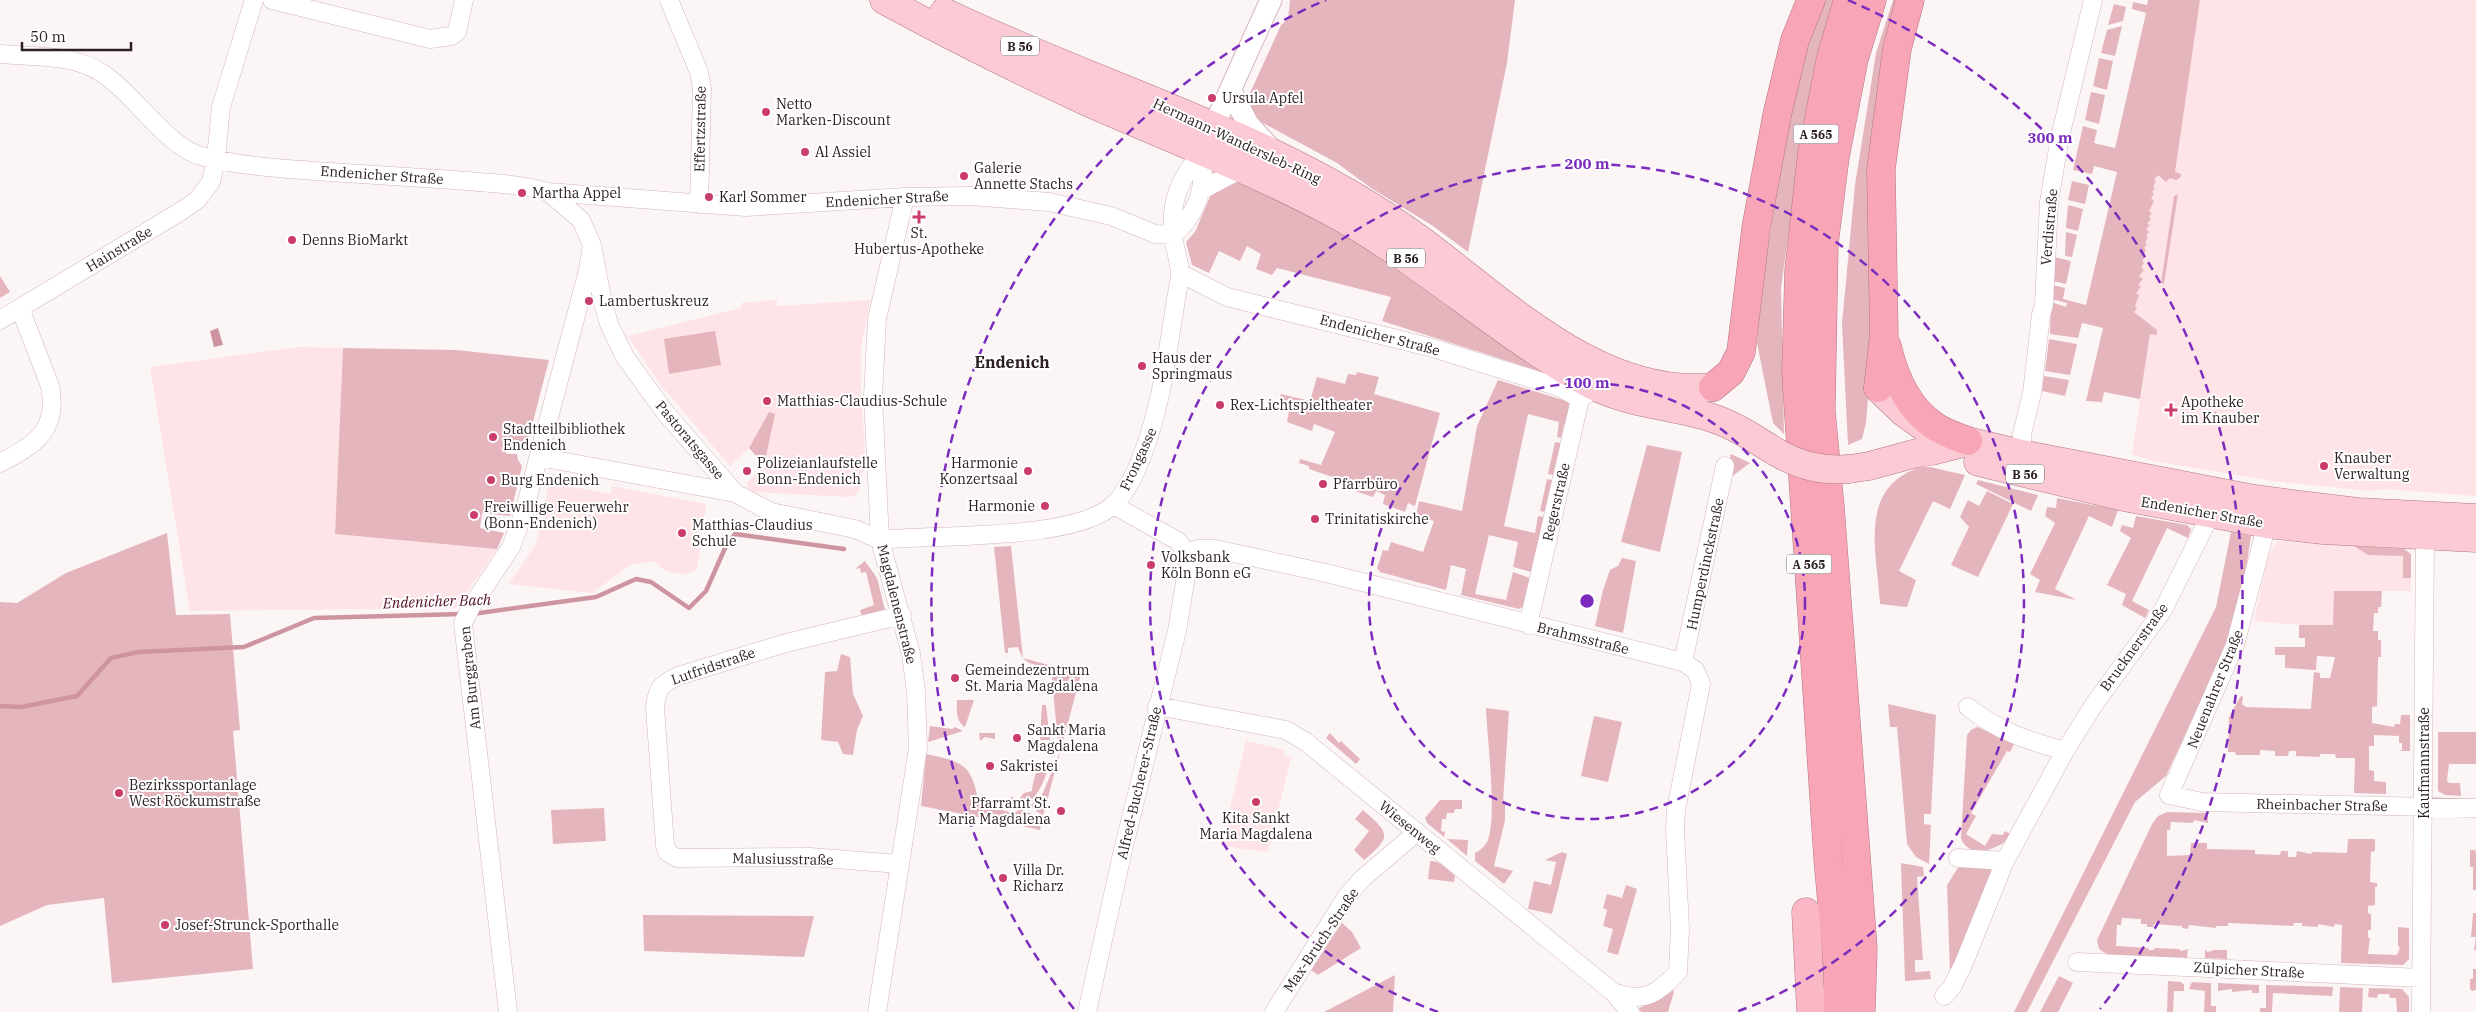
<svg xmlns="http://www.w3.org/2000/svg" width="2476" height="1012" viewBox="0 0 2476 1012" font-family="'IBM Plex Serif',serif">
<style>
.built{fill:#fee3e7}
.green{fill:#e5b5be}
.water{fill:#ce95a0}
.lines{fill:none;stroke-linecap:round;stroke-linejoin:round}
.stream{stroke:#ce95a0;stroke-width:4.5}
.minor-casing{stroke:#d6b4ba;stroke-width:19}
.tertiary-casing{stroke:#d6b4ba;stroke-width:23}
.primary-casing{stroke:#b17784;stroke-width:29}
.trunk-casing{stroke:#b17784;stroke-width:29}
.motorway-casing{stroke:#b17784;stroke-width:29}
.minor{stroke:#fff;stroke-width:18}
.tertiary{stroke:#fff;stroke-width:21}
.primary{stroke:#fbcad4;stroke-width:28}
.trunk{stroke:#fab8c6;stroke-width:28}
.motorway{stroke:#f8a6b7;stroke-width:28}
.primary-bridge-casing{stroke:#b17784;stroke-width:29;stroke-linecap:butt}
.primary-bridge{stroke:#fbcad4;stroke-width:28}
.ring{fill:none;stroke:#7b2cbf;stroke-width:2.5;stroke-dasharray:9 6}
.poi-dot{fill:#ca3c69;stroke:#fff;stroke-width:2}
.labels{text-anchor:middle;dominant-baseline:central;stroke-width:4;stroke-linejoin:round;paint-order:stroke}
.shield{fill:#fff;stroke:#6d6466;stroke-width:1}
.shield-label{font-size:12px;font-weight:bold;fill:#2e2124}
.poi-label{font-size:14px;fill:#2e2124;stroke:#fff;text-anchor:start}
.street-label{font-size:14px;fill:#2e2124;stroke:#fff}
.water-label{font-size:15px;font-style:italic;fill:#541027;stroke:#fff}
.quarter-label{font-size:16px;font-weight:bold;fill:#2e2124;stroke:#fff}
.centre{fill:#7b2cbf;stroke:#fff;stroke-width:2.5}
.ring-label{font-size:15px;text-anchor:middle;font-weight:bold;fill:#7b2cbf;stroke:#fff;stroke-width:4;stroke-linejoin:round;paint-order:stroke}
</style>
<rect width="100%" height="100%" fill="#fcf5f6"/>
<path class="built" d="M2200,0h276v496l-92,-7 -15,2 -97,-10 -119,-20 -21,-7 19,-125 -24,-6 23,-156 36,-76z
M777,300v6l93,-6 -9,48v45l4,58 -6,41 -5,4 -5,1 -97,-5 -6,-8 18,-19 5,-53 -20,36 -19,18 -71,-83 -31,-47 113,-28v-5z
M299,347l44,1 -8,186 162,15 -41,59 -266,3 -40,-244z
M549,483l62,11 1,-8 94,18 -9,66 -10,4 -13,-1 -10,-3 -10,-9 -24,4 -38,28 -83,-9 27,-40z
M2278,541l126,8 7,5v37h-65l-2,35 -45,-1 -45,-4 13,-59 5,-14z
M1246,741l39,9 -1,6 7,2 -23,94 -47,-6z"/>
<path class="green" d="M1290,0h225l-8,63 -39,189 -35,-26 -62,-38 -34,-25 -76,-41 -9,-10 -2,-19 31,-68 7,-6z
M1823,0h11l-33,143 -20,145 3,146 -11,-11 -16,-80 5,-57 24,-155 29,-113z
M1893,0h7l-34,423 -4,16 -14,6 -6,-121 13,-139 21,-132z
M2148,0h52l-25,172 6,2 -1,4 -4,2 -6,-2 -4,4 -8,-7 -4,5 2,2 -3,4 2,2 -3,4 2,2 -3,4 3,3 -5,10 3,2 -3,4 2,2 -4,5 3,1 -4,4 3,3 -3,4 2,2 -3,4 2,2 -3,4 2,2 -3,5 2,2 -3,4 2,2 -3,4 3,3 -5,6 4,3 -5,6 3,2 -5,6 3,2 -4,11 2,2 -3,4 23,18v5l-7,-1 -10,65 -36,-7 -2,10 -16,-1 17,-73 -21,-5 -4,15 -28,-4 1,-32 15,5 1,-4 -16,-4 2,-14 12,3 -2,11 23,6 31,-133 -23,-6 -2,8 -19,-4 10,-44 14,4 -3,13 21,5 31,-135 -14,-4 1,-7 14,3z
M2114,4l12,3 -3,14 -15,4z
M2122,26l-7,30 -14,-3 6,-23z
M2099,58l14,3 -6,29 -14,-4z
M2091,92l14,3 -6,29 -14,-4z
M2072,181l17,4 -4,19 -17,-4z
M1233,182l26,6 104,47 206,151 -52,-22 -135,-43 9,-24 -114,-29 -5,7 -16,-6 5,-15 -14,-8 -7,15 -21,-10 -10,22 -17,-8 -6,-23 9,-10 17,-40z
M2178,194l-14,90 -3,-1 13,-87z
M2068,205l15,4 -5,22 -12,-3z
M2066,232l11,3 -5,22 -7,-1z
M2054,257l17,4 -5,23 -14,-3z
M0,276l10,16 -10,6z
M715,331l6,34 -52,9 -5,-35z
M2049,339l28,5 -7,31 -25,-4z
M343,348l113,2 93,10 -20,77 -9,8 -13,1 -1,8h11l1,6 4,6 -12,50 -28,-3 -2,15 24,5 -7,16 -162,-15z
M1357,372l22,5 -5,17 66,19 -25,93 -7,-3 -3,9 -22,-8 2,-9 -9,-4 -3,6 -27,-9 1,-6 -38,-13v-3l-10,-3 1,-4 21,6 14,-33 -21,-8 -2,7 -25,-9 2,-11 -12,-5 4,-12 29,7 7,-24 28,7 3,-10 8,1z
M2044,376l25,4 -4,16 -23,-5z
M1498,380l75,23 -3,23 -6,-2 -3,14 -4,-1 2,-15 -31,-8 -24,112 31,7 3,-17 6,1 -12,55 -19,-5 5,-25 -29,-7 -14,59 31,6 7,-28 17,6 -6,28 -5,3 -58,-14 5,-26 -15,-4 -5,25 -66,-18 -3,-4 6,-18 5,1 3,-9 32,10 11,-31 -18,-6 3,-14 43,10 15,-85z
M769,412l6,2 -11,51 -15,-17z
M1555,442l6,1 -7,32 -6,-1z
M1647,445l35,7 -22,100 -39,-10z
M1731,454l19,9 -19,14 -5,-4z
M1921,467h9l35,8 -15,34 -17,-8 -34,70 17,9 -9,27 -27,-3c-3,-52 -23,-117 41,-137z
M1547,479l5,1 -7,32 -5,-1z
M1978,480l60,15 -7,16 -55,-27z
M1987,491l26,13 -35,73 -27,-12 18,-38 -9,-10 8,-17 11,6z
M2057,498l61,12 -6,17 -23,-11 -34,73 22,11 -42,-8 5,-12 -10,-6 25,-51 -10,-7 2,-9 9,1z
M2136,516l51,9 4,4 -3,9 -21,-10 -35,73 17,9 -4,8 -23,-13 4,-11 -19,-9 24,-47 -11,-7 2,-6 11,3z
M2231,532l20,4 -8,52 -15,54 -62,134 -31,26 -108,210h-13l202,-405z
M167,533l9,82 54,-1 10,116 -7,1 20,238 -141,14 -8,-85 -57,7 -47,21v-324l17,1 49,-30z
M1011,546l12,112 58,16 -38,142 -13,-10 13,-13 16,-39 -8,-86c-18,-5 -27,-1 -33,-21l-10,1v5h-3l-11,-106z
M2354,546l50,3 7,5v24h-8v-22l-35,-1z
M1622,558l14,3 -13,72 -28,-7 8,-36 7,-20 8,-4z
M865,561l12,17 9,36 -23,5 -3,-9 14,-5 -8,-33 -5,1 -1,-5 -5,1z
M2334,591h48l-1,16h-3v6h-4l-1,18h5v9h3v17h-3l-1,49 -5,1v16l22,4 1,-3h5l1,-9h9v36h-11l3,-1v-7h-3v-7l-25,-1v11h-5v24l5,1v10l12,1v12l-32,-1 1,-35h-19l-1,-4h-15v3l-24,-1v-5h-7l-1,5h-13v-5l-15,-1v5h-24l-1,-3h-7l1,-35 11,-20 3,-1 -1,8 4,3 65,2 3,-37 6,1v5h10l5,-21 -18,-1 -1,14 -31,-2v-13h-10v-8h30v-9h-6v-13h34z
M841,654l9,3 3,37 10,22 -6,14 -4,25 -10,-1 -5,-12 -17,-2 4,-68 12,-1z
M957,700h17l-9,27c-10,-7 -8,-16 -8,-27z
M1888,704l48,11 -5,99h-7v10l7,1 -2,39 -13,-7 -9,-13 -10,-117h-7z
M1042,705h4l4,35h-10z
M1486,708l23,3 -6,91 2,2v16l-11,46 19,5 -9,13 -29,-23v-8c6,-3 10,-7 13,-13 9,-25 -1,-103 -2,-132z
M1594,716l28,6 -14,60 -27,-6z
M930,726l22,3 3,-2 8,4 -35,11z
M1977,727l38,15 -5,10 -3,-1 -36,62 5,3 -10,18 19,12 7,-12 11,1 2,-4 7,4c-11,14 -43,26 -51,3l6,-103 4,-5z
M2438,732h38v32h-27l-2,16 2,3h11l1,13 -16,-1 -7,-4z
M979,733h16v6l-10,-2 -5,4z
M1330,733l9,10 2,-2 19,18 -4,5 -30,-26z
M926,754c39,8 46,11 53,51l31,7 -1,11 -88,-17z
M1037,763h9l1,2 3,-2c-7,20 -13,44 -39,43v-9l8,2 5,-6 8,-2c1,-13 5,-17 5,-28z
M1440,800h22v9h-7l-1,4h-7l-1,6h-4l-1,12 4,1 -1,5 -17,-14 -2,-5z
M604,808l2,33 -53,3 -2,-34z
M1021,809l21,10 -2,11 -28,-6 3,-12z
M1363,810c26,23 30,26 1,50l-10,-10 15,-19 -14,-12z
M2167,812l41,1v10l-14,-3 -1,3 -22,-1 -1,8h-3v26l23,-1 1,-12h16v6l48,1v4l25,1 1,-4h7v6h8l1,-6 14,3 1,-2 35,1 1,-14h27v12l-4,1 -1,30 7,1v4h-2v18l-7,1v7l3,1v16h-3v8h2l-2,16 29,1 3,-7 -2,-2v-19l11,1v31l-6,6 -62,-2 1,-38 -7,-1 -1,3 -16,-3v3l-16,-1v-3h-8l-1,3 -65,-3v3h-12v2l-27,-3 -1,4 -6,-1v-2l-28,-2 -1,3h-6v-3h-6v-5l-19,-1 -1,7h-4l-1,21 32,2 1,2h4l2,-2 24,1 2,2 7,-2 -1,9 -79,-3 -9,-6 -2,-9 55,-116 6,-8z
M1447,839l21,1 -1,16z
M2470,850h5l1,3v37h-3v-23h-3z
M1562,852l5,2 -15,60 -24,-5 6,-28 17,4 5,-23 -11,-2z
M1430,861c11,0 17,8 25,15l-1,6 -26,-3z
M1901,863l22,4 1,9 -7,1 6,83h-8v12l15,-1 1,8 -26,2z
M1961,863l36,4 -47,105 -3,-87z
M1626,885l11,4 -19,66 -11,-3 6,-23 -10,-3 4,-16 -4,-2 4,-14 15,4z
M2473,913h3v37h-2l2,-13h-5z
M643,915l171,1 -10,41 -160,-6z
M1342,923l10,9 9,16 -43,27 -7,-5z
M2205,950l3,2 6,-2h13v9l-22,-1z
M2473,969h3v21l-4,1 -2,-2v-10h3z
M1395,975l-2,37h-69z
M2059,976l14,7 -15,29h-18z
M2168,981l13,1 3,3v6h-10l-1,21h6h-12z
M2192,982l19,1v23h5v6h-12l1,-21 -16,-2z
M2218,983l41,2v8h-7v-3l-20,2v-3l-14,2z
M2266,985l67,2 -1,9 -59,-3 -1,19h-12v-4h6z
M2340,987l23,1 -1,24h-23z
M2369,988l33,1 7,8v15h-12l-1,-14h-6l-1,-4h-11l-1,4 -9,-1z
M1673,990l1,2 -6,20h-27l-2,-4 20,-8z"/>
<path class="water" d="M218,328l5,17 -9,2 -4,-16z"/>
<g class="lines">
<path class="stream" d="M472,614l124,-17 40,-18 15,3 38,26 17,-17 20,-45 9,-12 109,15
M0,706l21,1 56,-11 34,-38 27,-6 106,-5 70,-29 148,-4"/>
<g class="minor-casing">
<path id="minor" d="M272,0l158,39 21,-3 6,-4 7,-32
M669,0l30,72 3,17 -3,115
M0,54c32,3 72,0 100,18 32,19 67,75 101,84 38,10 75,12 113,15 47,3 93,6 140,9 31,3 64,3 94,12l198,15 159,-10 65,-1 79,6 62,14 44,18 18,1
M1202,190l39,-21
M548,192l33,28 11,25 11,58 6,21 16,33 39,54 71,82 36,19 84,17 25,11
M1173,235c26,-22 33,-50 29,-83
M1180,273l47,24 202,50 130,40 21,12
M0,320l183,-110 14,-10 14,-18 5,-24 5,-51 33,-107
M2027,455l-5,-12v-9l10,-41 9,-78 3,-10 5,-103 11,-65 33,-137
M539,457l196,36
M0,463c35,-18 59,-33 50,-77l-30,-78
M2274,517l-7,7 -32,121 -66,150 33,7 274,6
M880,540c54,-6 195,1 233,-35 24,-21 40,-79 47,-110 6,-30 10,-59 15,-89 1,-11 5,-23 5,-34 -1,-13 -6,-25 -7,-37 -3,-36 7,-56 29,-83
M1186,553l12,-4h17l111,24 357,89 12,8 6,14 -25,126 -1,20 5,98 -2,44c-22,23 -34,31 -65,20
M1528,625l52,-226 8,-6
M1683,662l42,-196
M1157,706l129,24 20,12 307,250 17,20
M1968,707c29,24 61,34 97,44
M1958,858l47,3
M899,864l-89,-7 -133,1 -9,-5 -3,-8 -10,-137c2,-20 5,-23 23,-32l108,-33 116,-28
M2077,962l344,16
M1944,996l8,-9 11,-22 42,-104 60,-110 30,-48 68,-93 48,-96
M508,1012l-45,-389 8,-16 40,-60 13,-35 64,-242 4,-25
M877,1012l41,-264 -2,-56 -5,-38 -31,-114 -7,-144 4,-77 28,-122
M1087,1012l36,-162 54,-219 11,-67 -2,-11 -8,-12 -65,-36
M1274,1012l73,-116 16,-18 54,-46
M2421,1012l4,-476 3,-10"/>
</g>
<g class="tertiary-casing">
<path id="tertiary" d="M1231,91l17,33 22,24
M1207,141l64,-141"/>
</g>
<g class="primary-casing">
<path id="primary" d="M884,0c68,37 138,72 208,104 80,35 162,67 239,108 93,50 169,124 261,173 34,18 80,21 117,32 24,7 46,22 67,35
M944,12c156,75 333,123 474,226 85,62 181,161 295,149
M1878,388l25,24 22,16 43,13 59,14 222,43 44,6 65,8 118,6
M1978,462l146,35 143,27 56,6 153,8
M1849,469l20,-3 48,-13 15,-2 35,-9"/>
</g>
<g class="trunk-casing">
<path id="trunk" d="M1806,912l5,100"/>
</g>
<g class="motorway-casing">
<path id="motorway" d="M1887,346c7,30 21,63 49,81 9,6 21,10 32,14
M1713,387l18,-15 10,-20 15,-124 21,-113 18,-75 16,-40
M1878,388l6,-53 -3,-166 16,-120 13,-49
M1838,1012v-41l-10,-112 -32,-487 3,-102 13,-117 19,-96 17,-57
M1861,1012l2,-63 -33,-443 -9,-95 3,-167 11,-87 19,-98 18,-59"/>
</g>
<use href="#minor" class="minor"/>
<use href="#tertiary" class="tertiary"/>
<use href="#primary" class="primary"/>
<use href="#trunk" class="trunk"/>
<use href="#motorway" class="motorway"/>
<g class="primary-bridge-casing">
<path id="primary-bridge" d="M1776,452c24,14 46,19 73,17"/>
</g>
<use href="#primary-bridge" class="primary-bridge"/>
</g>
<g class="ring">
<circle cx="1587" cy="601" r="218"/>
<path d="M1438 1012A437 437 0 1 1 1736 1012"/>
<path d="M1074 1009A655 655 0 0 1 1326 0M1848 0A655 655 0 0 1 2100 1009"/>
</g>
<g class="poi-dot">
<circle cx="1212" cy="98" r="5"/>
<circle cx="766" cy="112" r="5"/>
<circle cx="805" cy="152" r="5"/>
<circle cx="964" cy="176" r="5"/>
<circle cx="522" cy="193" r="5"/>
<circle cx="709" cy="197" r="5"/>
<path d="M916.5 209.5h5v5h5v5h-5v5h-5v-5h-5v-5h5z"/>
<circle cx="292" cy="240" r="5"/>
<circle cx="589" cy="301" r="5"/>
<circle cx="1142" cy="366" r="5"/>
<circle cx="767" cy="401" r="5"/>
<circle cx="1220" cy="405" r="5"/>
<path d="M2168.5 402.5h5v5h5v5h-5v5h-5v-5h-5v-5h5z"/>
<circle cx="493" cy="437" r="5"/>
<circle cx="2324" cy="466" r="5"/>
<circle cx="747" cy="471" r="5"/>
<circle cx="1028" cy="471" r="5"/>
<circle cx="491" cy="480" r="5"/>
<circle cx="1323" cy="484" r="5"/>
<circle cx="1045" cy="506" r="5"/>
<circle cx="474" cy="515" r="5"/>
<circle cx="1315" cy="519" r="5"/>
<circle cx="682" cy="533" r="5"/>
<circle cx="1151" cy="565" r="5"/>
<circle cx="955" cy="678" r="5"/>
<circle cx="1017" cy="738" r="5"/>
<circle cx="990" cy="766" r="5"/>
<circle cx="119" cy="793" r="5"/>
<circle cx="1256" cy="802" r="5"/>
<circle cx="1061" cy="811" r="5"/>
<circle cx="1003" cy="878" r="5"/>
<circle cx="165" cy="925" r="5"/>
</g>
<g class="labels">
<g class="shield">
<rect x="1001" y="36.5" width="38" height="19" rx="4"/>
<rect x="1793.5" y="124.5" width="45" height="19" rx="4"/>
<rect x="1387" y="248.5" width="38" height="19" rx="4"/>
<rect x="2006" y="464.5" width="38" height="19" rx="4"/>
<rect x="1786.5" y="554.5" width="45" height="19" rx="4"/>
</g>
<g class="shield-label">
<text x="1020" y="46">B 56</text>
<text x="1816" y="134">A 565</text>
<text x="1406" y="258">B 56</text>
<text x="2025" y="474">B 56</text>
<text x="1809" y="564">A 565</text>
</g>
<g class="poi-label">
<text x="1222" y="98">Ursula Apfel</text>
<text x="776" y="104">Netto<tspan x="776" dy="16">Marken-Discount</tspan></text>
<text x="815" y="152">Al Assiel</text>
<text x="974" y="168">Galerie<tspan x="974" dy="16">Annette Stachs</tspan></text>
<text x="532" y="193">Martha Appel</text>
<text x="719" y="197">Karl Sommer</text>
<text x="919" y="233" text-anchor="middle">St.<tspan x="919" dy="16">Hubertus-Apotheke</tspan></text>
<text x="302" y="240">Denns BioMarkt</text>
<text x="599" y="301">Lambertuskreuz</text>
<text x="1152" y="358">Haus der<tspan x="1152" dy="16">Springmaus</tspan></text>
<text x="777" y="401">Matthias-Claudius-Schule</text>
<text x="2181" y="402">Apotheke<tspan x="2181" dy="16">im Knauber</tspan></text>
<text x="1230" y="405">Rex-Lichtspieltheater</text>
<text x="503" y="429">Stadtteilbibliothek<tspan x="503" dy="16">Endenich</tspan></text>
<text x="2334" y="458">Knauber<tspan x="2334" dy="16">Verwaltung</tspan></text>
<text x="757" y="463">Polizeianlaufstelle<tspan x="757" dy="16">Bonn-Endenich</tspan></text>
<text x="1018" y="463" text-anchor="end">Harmonie<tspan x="1018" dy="16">Konzertsaal</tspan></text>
<text x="501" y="480">Burg Endenich</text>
<text x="1333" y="484">Pfarrbüro</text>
<text x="1035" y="506" text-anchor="end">Harmonie</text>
<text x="484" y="507">Freiwillige Feuerwehr<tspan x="484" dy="16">(Bonn-Endenich)</tspan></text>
<text x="1325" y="519">Trinitatiskirche</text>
<text x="692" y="525">Matthias-Claudius<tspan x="692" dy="16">Schule</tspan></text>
<text x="1161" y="557">Volksbank<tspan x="1161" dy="16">Köln Bonn eG</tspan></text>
<text x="965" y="670">Gemeindezentrum<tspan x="965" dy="16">St. Maria Magdalena</tspan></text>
<text x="1027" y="730">Sankt Maria<tspan x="1027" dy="16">Magdalena</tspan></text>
<text x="1000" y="766">Sakristei</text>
<text x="129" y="785">Bezirkssportanlage<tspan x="129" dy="16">West Röckumstraße</tspan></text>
<text x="1051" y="803" text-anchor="end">Pfarramt St.<tspan x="1051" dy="16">Maria Magdalena</tspan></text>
<text x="1256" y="818" text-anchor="middle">Kita Sankt<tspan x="1256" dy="16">Maria Magdalena</tspan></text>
<text x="1013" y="870">Villa Dr.<tspan x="1013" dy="16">Richarz</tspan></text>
<text x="175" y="925">Josef-Strunck-Sporthalle</text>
</g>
<g class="street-label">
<text transform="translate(700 129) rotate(-89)">Effertzstraße</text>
<text transform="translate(1237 141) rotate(25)">Hermann-Wandersleb-Ring</text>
<text transform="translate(382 175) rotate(4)">Endenicher Straße</text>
<text transform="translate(887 199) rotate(-3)">Endenicher Straße</text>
<text transform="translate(2049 227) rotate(-85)">Verdistraße</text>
<text transform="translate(119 249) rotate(-31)">Hainstraße</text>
<text transform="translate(1380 335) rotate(15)">Endenicher Straße</text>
<text transform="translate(690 440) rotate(50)">Pastoratsgasse</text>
<text transform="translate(1138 459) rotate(-65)">Frongasse</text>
<text transform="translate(1556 502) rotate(-77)">Regerstraße</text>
<text transform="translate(2202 512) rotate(10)">Endenicher Straße</text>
<text transform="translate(1705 564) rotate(-78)">Humperdinckstraße</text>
<text transform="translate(897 604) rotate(76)">Magdalenenstraße</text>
<text transform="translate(1583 638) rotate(14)">Brahmsstraße</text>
<text transform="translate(2134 647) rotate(-54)">Brucknerstraße</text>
<text transform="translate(713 666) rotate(-19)">Lutfridstraße</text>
<text transform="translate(470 678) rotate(-96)">Am Burggraben</text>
<text transform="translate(2215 689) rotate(-68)">Neuenahrer Straße</text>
<text transform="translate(2424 763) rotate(-90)">Kaufmannstraße</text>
<text transform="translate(1139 783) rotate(-77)">Alfred-Bucherer-Straße</text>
<text transform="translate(2322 805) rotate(1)">Rheinbacher Straße</text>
<text transform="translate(1410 827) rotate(39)">Wiesenweg</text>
<text transform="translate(783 859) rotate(1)">Malusiusstraße</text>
<text transform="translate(1321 940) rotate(-56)">Max-Bruch-Straße</text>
<text transform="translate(2249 970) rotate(3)">Zülpicher Straße</text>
</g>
<g class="water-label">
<text transform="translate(437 601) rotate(-2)">Endenicher Bach</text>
</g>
<g class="quarter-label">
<text x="1012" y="362">Endenich</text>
</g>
</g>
<circle cx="1587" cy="601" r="8" class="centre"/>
<g class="ring-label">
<text x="2050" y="143">300 m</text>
<text x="1587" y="169">200 m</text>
<text x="1587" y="388">100 m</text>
</g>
<path d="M22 42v8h109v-8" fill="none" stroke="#2e2124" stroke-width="2.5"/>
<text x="30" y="42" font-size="15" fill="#2e2124" stroke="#ffffff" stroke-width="4" paint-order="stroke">50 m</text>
</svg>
